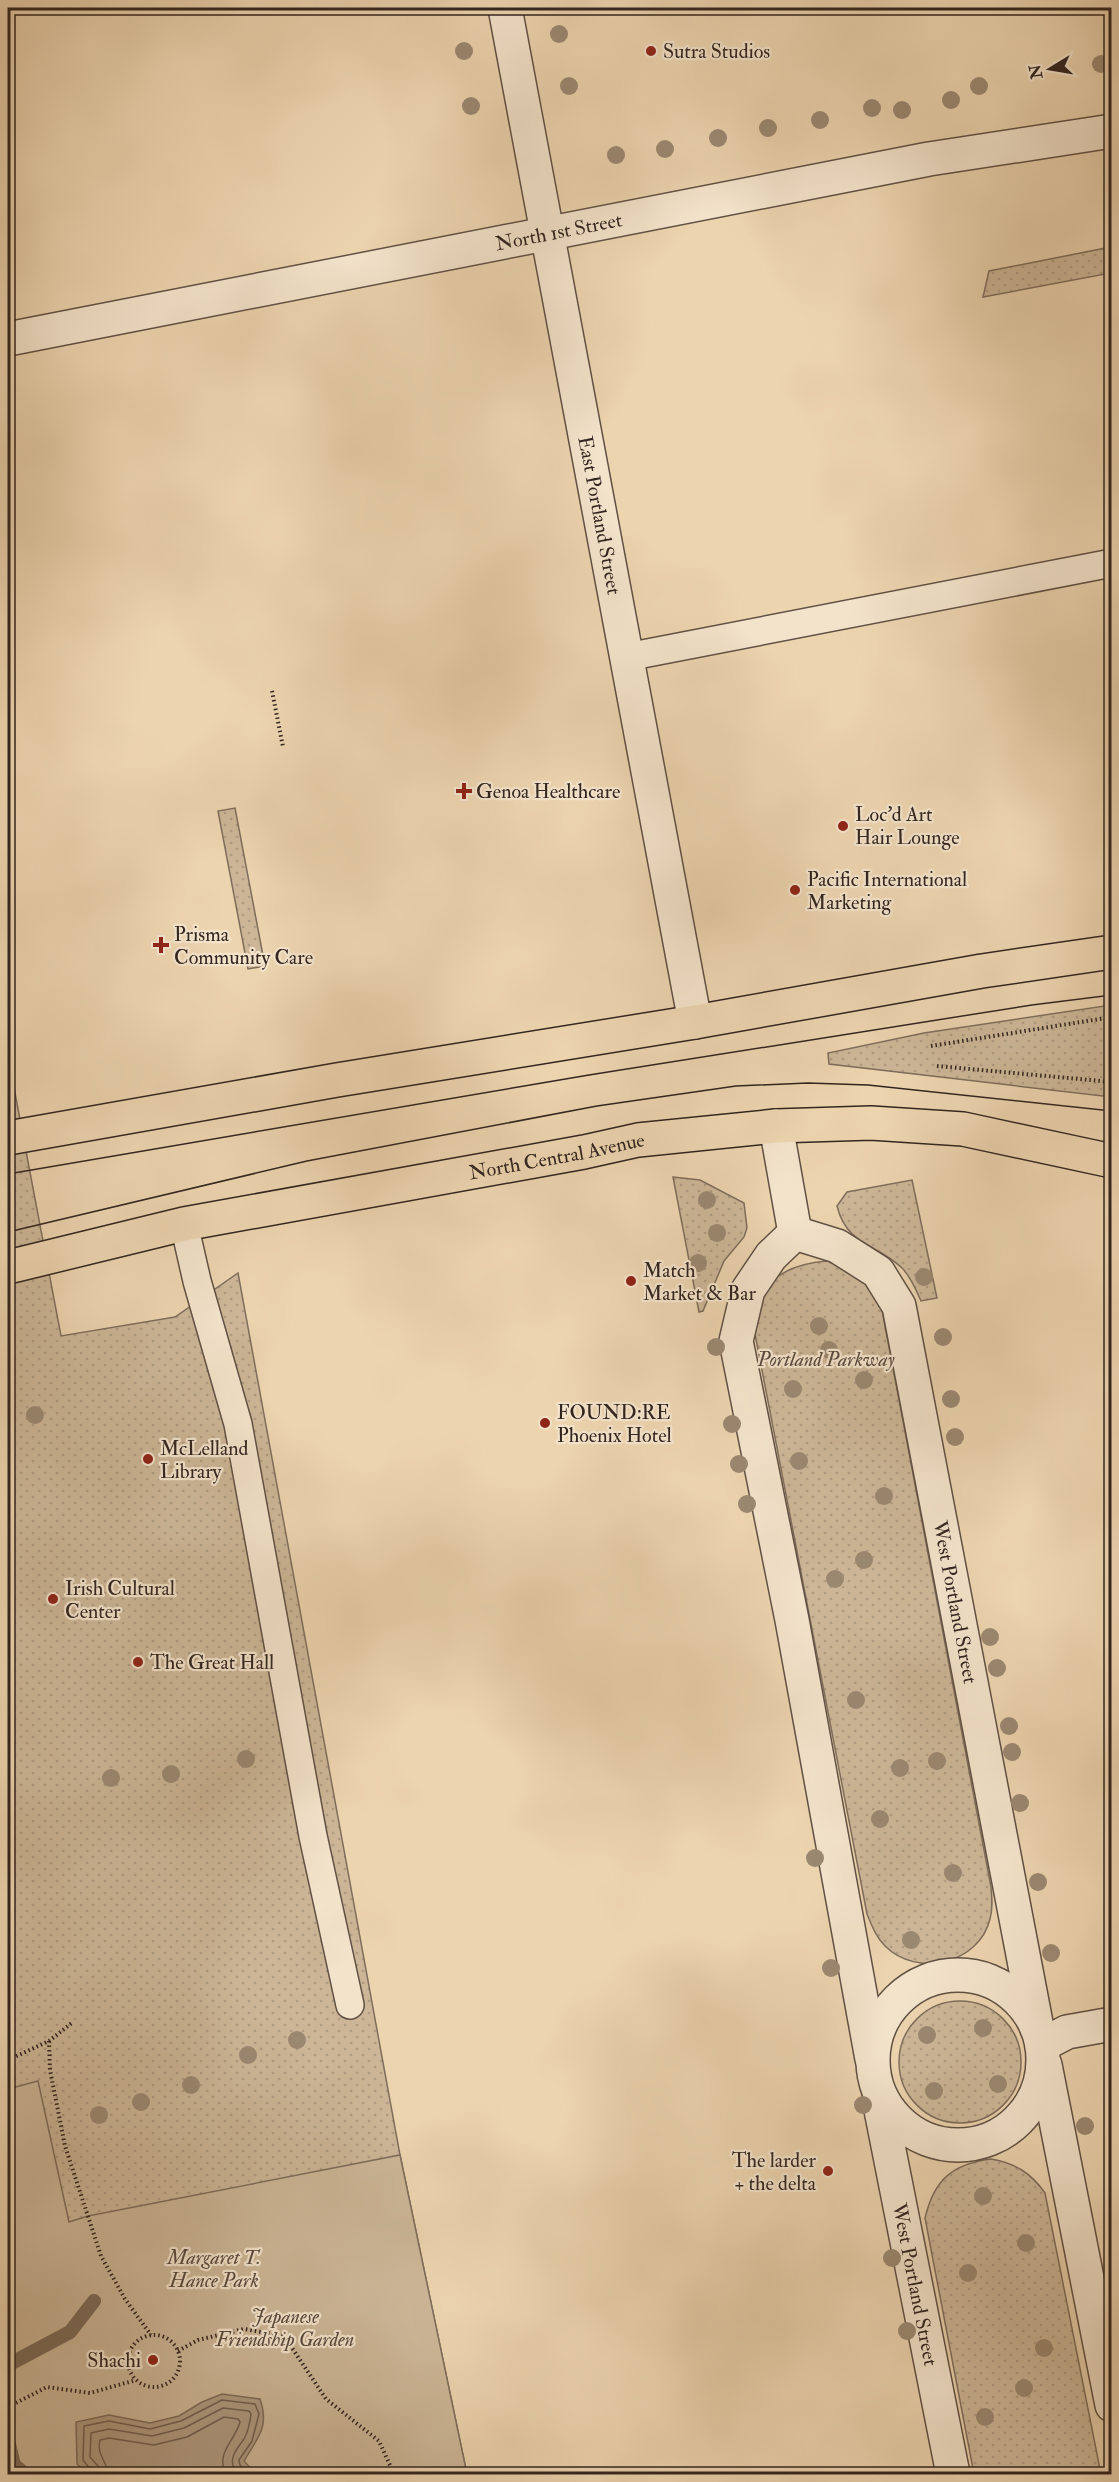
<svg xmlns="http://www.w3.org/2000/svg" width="1119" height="2482" font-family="'IM FELL Double Pica',serif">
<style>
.grass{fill:url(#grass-dots);stroke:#7f6e5c;stroke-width:1.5}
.garden{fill:#ccb697;stroke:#7f6e5c;stroke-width:1.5}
.water{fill:#ad987e;stroke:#7c6a58;stroke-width:1.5}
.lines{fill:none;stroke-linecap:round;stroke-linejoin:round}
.shore{stroke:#705e4f;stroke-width:1.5}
.stream{stroke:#7c6a58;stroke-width:14}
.lane-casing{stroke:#605144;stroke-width:30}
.street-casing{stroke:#605144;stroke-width:36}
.primary-casing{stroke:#322520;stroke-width:36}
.path{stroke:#322520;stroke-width:4;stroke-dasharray:1.5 3;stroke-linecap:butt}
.lane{stroke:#f3e3cb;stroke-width:27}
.street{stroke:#f3e3cb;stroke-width:33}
.primary{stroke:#ecd4af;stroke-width:33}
.tram{stroke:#322520;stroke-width:1.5}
.tree{fill:#9b8871}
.poi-dot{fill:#8f2418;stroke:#f3e3cb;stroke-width:2}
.labels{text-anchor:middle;stroke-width:4.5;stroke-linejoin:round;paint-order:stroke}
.poi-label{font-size:20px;fill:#322520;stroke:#f3e3cb;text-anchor:start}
.street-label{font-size:20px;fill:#322520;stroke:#f3e3cb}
.park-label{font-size:20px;font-style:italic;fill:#58493e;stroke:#f3e3cb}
</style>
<defs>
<pattern id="grass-dots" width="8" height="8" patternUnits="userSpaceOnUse" patternTransform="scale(1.5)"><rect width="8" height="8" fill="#ccb697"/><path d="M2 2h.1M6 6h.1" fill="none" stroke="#b09c82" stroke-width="1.8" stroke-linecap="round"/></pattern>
</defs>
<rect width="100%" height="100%" fill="#ecd4af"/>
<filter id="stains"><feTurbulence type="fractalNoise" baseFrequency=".00333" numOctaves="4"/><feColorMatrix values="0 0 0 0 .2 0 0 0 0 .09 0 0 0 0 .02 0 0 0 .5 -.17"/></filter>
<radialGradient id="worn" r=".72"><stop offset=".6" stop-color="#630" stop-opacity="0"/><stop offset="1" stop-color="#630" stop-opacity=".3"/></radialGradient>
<g class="grass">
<path d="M 1111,247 L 1111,273 L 983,297 L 989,271 Z"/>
<path d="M 235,808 L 265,966 L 248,969 L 218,811 Z"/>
<path d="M 1111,1005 L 1111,1097 L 829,1064 L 828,1053 L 924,1033 Z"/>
<path d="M 8,1056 L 61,1336 L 175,1317 L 238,1273 L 400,2155 L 467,2474 L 8,2474 Z"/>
<path d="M 673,1177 L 700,1180 L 744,1203 L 747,1228 L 744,1237 L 724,1261 L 703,1311 L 699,1312 Z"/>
<path d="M 912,1180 L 937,1298 L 921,1301 C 916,1290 911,1277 902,1268 C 876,1243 847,1246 837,1206 L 847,1192 Z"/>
<path d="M 827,1261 C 855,1268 863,1276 880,1299 L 991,1887 C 992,1898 993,1908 990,1919 C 979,1964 917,1978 885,1946 C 876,1937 872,1926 867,1914 L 755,1334 C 756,1324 755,1307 760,1297 C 773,1272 801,1263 827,1261 Z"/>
<circle cx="960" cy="2062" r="61"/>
<path d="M 991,2159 C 1015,2163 1031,2173 1045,2193 L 1101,2474 L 974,2474 L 925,2218 C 934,2180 952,2164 991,2159 Z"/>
</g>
<path class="garden" d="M 38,2081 L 69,2222 L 88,2216 L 400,2155 L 467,2474 L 8,2474 L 8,2089 Z"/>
<path class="water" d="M 222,2394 L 260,2399 C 270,2428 257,2438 244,2461 L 253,2471 L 261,2474 L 88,2474 L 77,2464 L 76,2422 L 109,2415 L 150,2423 L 179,2416 L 202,2402 Z"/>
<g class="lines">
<g class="shore">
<path d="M 91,2474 L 90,2469 L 83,2460 L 84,2426 L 109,2421 L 150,2429 L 181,2421 L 222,2400 L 255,2404 L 259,2414 L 252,2441 L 239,2460 L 240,2465 L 248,2474"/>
<path d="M 99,2474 L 98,2466 L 90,2457 L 91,2433 L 109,2429 L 152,2436 L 184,2428 L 223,2408 L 249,2411 L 251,2414 C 250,2422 248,2432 244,2439 C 235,2451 227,2460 237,2474"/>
<path d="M 108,2474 C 107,2461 96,2454 100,2440 L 109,2438 L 154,2445 L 187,2437 L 224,2417 L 238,2419 L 240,2422 C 235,2441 215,2453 226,2474"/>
</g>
<g class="stream">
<path d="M 8,2365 L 70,2332 L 94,2301"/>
<path d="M 8,2440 L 14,2465 L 25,2474"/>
</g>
<g class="lane-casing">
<g id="lane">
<path d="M 627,657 L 1112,563"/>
<path d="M 184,1224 L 197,1281 L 238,1424 L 313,1836 L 350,2005"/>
</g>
</g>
<g class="street-casing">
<g id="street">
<path id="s1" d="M 505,8 L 695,1022"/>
<path id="s2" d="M 8,339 L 929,159 L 1112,131"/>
<path d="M 776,1126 L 795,1233"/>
<path id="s3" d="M 795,1233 L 837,1246 L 878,1272 L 899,1306 L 1037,2028"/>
<path d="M 795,1233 L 771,1256 L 748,1290 L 736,1341 L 792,1620 L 872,2059"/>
<circle cx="958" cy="2060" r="85"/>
<path d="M 1042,2045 L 1067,2032 L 1112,2024"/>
<path d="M 1045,2065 L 1112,2405"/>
<path id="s4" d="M 879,2100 L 953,2474"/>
</g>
</g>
<g class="primary-casing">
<g id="primary">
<path d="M 8,1138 L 337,1080 L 695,1022 L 982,971 L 1112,952"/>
<path id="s5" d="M 8,1267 L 184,1224 L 584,1152 L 638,1140 L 776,1126 L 871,1123 L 963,1129 L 1112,1161"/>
</g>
</g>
<g class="path">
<path d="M 272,691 L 283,747"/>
<path d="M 931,1046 L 1112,1017"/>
<path d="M 937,1066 L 1112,1082"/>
<path d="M 49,2041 L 50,2070 L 65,2146 L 101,2256 L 125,2299 L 151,2335"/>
<path d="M 8,2060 L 49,2041 L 73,2022"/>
<circle cx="154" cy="2361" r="26"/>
<path d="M 178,2351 L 198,2340 L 244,2329 L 284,2336 L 326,2399 L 379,2441 L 394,2474"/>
<path d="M 8,2407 L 47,2387 L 90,2393 L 136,2380"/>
</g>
<use href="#lane" class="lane"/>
<use href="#street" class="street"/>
<use href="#primary" class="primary"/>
<g class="tram">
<path d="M 8,1174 L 589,1075 L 1032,1005 L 1112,995"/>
<path d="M 8,1232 L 307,1161 L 597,1106 L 736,1086 L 808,1083 L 868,1085 L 1112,1111"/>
</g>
</g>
<g class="tree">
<circle cx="559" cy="34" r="9"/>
<circle cx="464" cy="51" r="9"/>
<circle cx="1101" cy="64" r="9"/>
<circle cx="569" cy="86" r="9"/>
<circle cx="979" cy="86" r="9"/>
<circle cx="951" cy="100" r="9"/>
<circle cx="471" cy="106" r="9"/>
<circle cx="872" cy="108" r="9"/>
<circle cx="902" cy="110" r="9"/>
<circle cx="820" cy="120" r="9"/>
<circle cx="768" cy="128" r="9"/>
<circle cx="718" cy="138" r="9"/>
<circle cx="665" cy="149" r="9"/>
<circle cx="616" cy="155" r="9"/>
<circle cx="707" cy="1200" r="9"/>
<circle cx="717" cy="1233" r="9"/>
<circle cx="698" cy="1263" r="9"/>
<circle cx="924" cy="1277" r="9"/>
<circle cx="819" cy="1326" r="9"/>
<circle cx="943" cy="1337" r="9"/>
<circle cx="716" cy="1347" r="9"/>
<circle cx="829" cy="1350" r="9"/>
<circle cx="864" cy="1380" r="9"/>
<circle cx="793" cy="1389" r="9"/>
<circle cx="951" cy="1399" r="9"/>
<circle cx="35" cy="1415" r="9"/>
<circle cx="732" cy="1424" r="9"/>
<circle cx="955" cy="1437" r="9"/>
<circle cx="799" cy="1461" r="9"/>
<circle cx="739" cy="1464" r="9"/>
<circle cx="884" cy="1496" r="9"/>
<circle cx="747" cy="1504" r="9"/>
<circle cx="864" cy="1560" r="9"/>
<circle cx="835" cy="1579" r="9"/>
<circle cx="990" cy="1637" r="9"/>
<circle cx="997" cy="1668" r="9"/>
<circle cx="856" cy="1700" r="9"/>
<circle cx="1009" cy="1726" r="9"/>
<circle cx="1012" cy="1752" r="9"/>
<circle cx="246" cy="1759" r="9"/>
<circle cx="937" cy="1761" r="9"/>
<circle cx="900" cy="1768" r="9"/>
<circle cx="171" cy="1774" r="9"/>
<circle cx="111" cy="1778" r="9"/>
<circle cx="1020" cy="1803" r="9"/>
<circle cx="880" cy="1819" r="9"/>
<circle cx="815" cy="1858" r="9"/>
<circle cx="953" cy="1873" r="9"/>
<circle cx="1038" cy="1882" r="9"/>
<circle cx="911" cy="1940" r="9"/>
<circle cx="1051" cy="1953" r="9"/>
<circle cx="831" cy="1968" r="9"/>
<circle cx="983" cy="2028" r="9"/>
<circle cx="927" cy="2035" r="9"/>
<circle cx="297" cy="2040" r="9"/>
<circle cx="248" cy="2055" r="9"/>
<circle cx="998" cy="2084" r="9"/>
<circle cx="191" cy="2085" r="9"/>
<circle cx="934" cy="2091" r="9"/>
<circle cx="141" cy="2102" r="9"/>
<circle cx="863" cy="2105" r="9"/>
<circle cx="99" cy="2115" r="9"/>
<circle cx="1085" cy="2126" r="9"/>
<circle cx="983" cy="2196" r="9"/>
<circle cx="1026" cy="2243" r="9"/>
<circle cx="892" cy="2258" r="9"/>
<circle cx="968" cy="2273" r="9"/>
<circle cx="907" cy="2331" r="9"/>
<circle cx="1044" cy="2348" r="9"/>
<circle cx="1024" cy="2388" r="9"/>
<circle cx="985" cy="2417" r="9"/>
</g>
<g class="poi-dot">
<circle cx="651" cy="51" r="6"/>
<path d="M461 782h6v6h6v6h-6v6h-6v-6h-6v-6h6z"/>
<circle cx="843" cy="826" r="6"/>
<circle cx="795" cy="890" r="6"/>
<path d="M158 936h6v6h6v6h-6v6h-6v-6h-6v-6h6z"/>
<circle cx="631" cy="1281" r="6"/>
<circle cx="545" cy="1423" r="6"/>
<circle cx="148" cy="1459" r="6"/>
<circle cx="53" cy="1599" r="6"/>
<circle cx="138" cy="1662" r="6"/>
<circle cx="828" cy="2171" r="6"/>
<circle cx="153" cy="2360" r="6"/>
</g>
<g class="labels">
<g class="poi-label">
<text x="663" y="58">Sutra Studios</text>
<text x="476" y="798">Genoa Healthcare</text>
<text x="855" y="821">Loc’d Art<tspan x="855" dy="23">Hair Lounge</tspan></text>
<text x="807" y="886">Pacific International<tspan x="807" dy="23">Marketing</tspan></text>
<text x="174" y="941">Prisma<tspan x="174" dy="23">Community Care</tspan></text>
<text x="643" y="1277">Match<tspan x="643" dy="23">Market &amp; Bar</tspan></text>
<text x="557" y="1419">FOUND:RE<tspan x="557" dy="23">Phoenix Hotel</tspan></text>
<text x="160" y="1455">McLelland<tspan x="160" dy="23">Library</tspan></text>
<text x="65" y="1595">Irish Cultural<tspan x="65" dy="23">Center</tspan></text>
<text x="150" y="1669">The Great Hall</text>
<text x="816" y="2167" text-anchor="end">The larder<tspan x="816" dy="23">+ the delta</tspan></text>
<text x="141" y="2367" text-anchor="end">Shachi</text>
</g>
<g class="street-label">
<text dy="7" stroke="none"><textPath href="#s2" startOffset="561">North 1st Street</textPath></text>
<text dy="7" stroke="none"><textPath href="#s1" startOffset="516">East Portland Street</textPath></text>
<text dy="7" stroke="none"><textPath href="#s5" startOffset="560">North Central Avenue</textPath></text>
<text dy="7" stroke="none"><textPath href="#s3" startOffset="434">West Portland Street</textPath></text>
<text dy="7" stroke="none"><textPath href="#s4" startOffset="188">West Portland Street</textPath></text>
</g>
<g class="park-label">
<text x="826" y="1366">Portland Parkway</text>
<text x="214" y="2264">Margaret T.<tspan x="214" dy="23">Hance Park</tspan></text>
<text x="285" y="2323">Japanese<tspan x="285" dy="23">Friendship Garden</tspan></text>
</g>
</g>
<rect width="1119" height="2482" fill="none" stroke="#ecd4af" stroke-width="30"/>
<rect x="9" y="9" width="1101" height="2464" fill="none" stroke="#322520" stroke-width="3"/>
<rect x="15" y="15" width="1089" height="2452" fill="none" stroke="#322520" stroke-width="1.5"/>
<g transform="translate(1050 69) rotate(259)" stroke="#f3e3cb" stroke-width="4.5" paint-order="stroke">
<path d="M0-4.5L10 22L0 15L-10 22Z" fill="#322520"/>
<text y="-9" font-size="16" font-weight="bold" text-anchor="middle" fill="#322520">N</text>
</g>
<rect width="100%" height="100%" filter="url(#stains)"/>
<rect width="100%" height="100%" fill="url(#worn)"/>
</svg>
